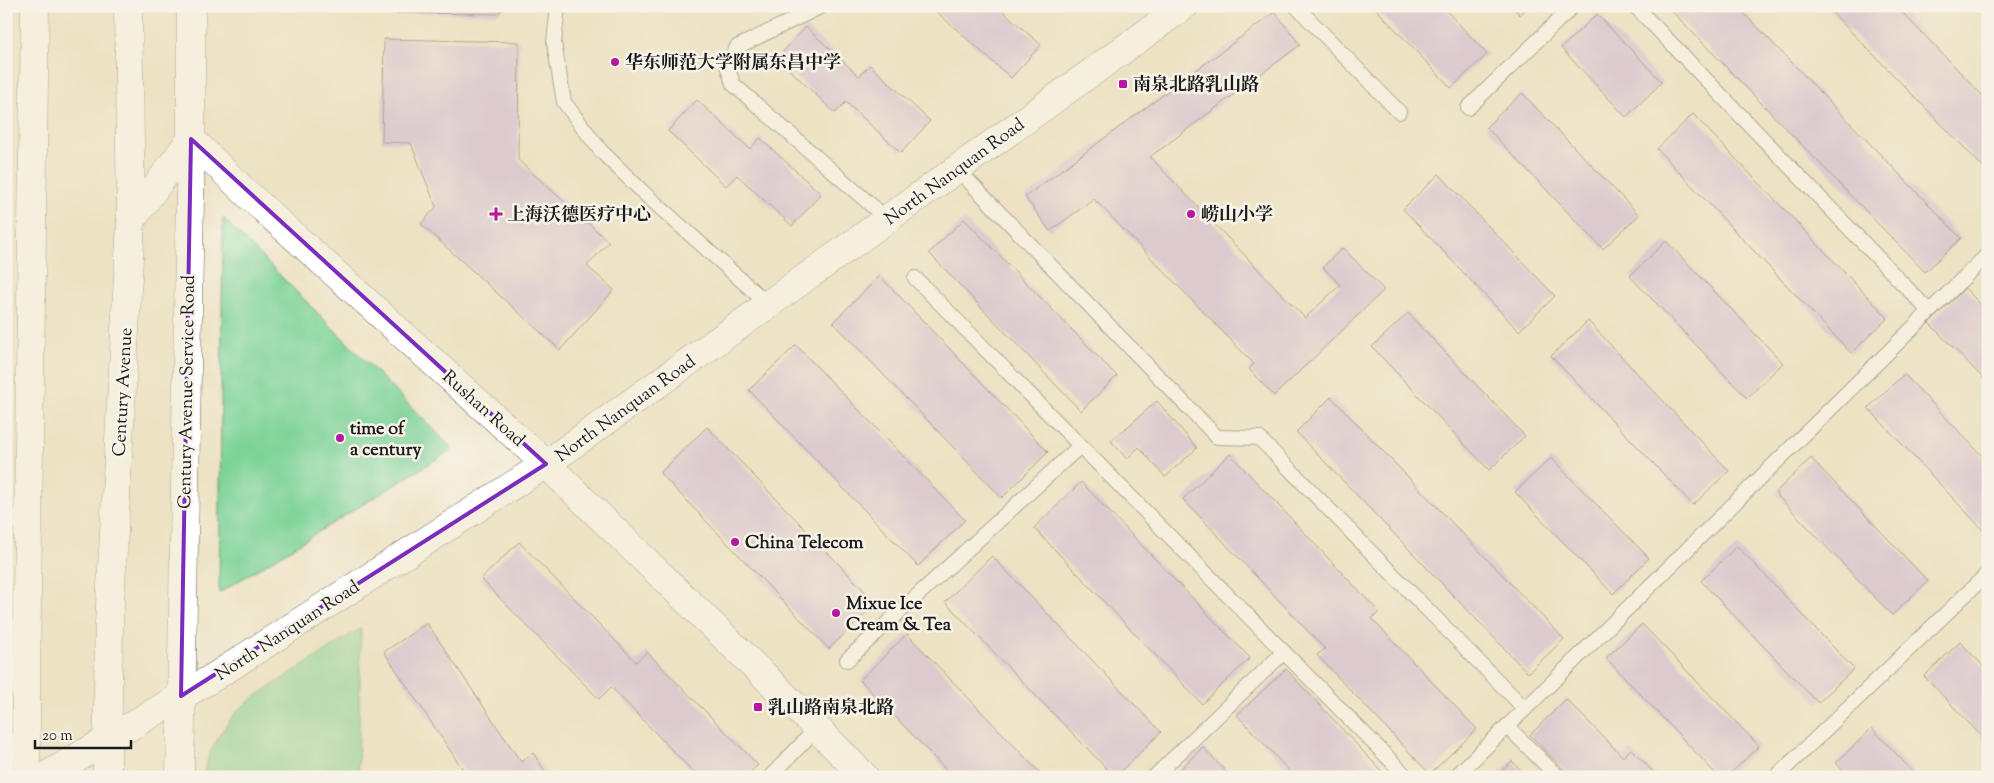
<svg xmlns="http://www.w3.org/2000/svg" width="1994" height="783" font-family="'Sorts Mill Goudy','Noto Serif SC',serif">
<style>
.green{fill:#7cd397;stroke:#4c785a}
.building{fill:#c9aede}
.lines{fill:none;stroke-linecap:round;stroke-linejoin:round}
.service-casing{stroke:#656156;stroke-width:16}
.minor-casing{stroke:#656156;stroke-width:29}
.tertiary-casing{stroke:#656156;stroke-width:29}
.primary-casing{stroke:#656156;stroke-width:29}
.service{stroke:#fff;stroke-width:14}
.minor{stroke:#fff;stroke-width:28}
.tertiary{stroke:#fff;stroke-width:28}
.primary{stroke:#fff;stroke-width:28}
.marked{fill:none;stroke:#7b2cbf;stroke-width:4;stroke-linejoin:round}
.poi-dot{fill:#b5179e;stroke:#f7f3e8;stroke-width:2}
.labels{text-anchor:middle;stroke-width:5;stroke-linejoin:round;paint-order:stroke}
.poi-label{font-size:18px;font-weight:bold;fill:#1c1c1c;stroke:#f7f3e8;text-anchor:start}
.street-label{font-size:18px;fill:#1c1c1c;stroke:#f7f3e8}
</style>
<rect width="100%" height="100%" fill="#f7f3e8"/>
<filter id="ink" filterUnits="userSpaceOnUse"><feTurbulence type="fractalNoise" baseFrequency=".02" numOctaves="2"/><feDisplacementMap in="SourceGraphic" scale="10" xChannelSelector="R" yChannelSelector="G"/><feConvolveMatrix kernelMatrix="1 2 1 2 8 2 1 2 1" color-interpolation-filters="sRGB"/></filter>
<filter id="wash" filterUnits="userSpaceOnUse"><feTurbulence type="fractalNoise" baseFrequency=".0096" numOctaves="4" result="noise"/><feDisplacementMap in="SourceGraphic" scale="20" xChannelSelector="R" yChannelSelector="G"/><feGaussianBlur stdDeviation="1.12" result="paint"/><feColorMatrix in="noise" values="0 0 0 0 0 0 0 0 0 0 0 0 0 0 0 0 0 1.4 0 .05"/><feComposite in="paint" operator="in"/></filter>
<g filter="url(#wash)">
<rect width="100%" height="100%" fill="#ede2c3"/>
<g class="green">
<path d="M 223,218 L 453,449 L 219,593 Z"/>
<path d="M 361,628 L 358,777 L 203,777 L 209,755 L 221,732 L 237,711 L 256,696 Z"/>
</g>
<g id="blocks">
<g class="building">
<path d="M 388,6 L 507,6 L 497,14 L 388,13 Z"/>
<path d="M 930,6 L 997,6 L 1041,45 L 1011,78 Z"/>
<path d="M 1373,6 L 1442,6 L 1487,54 L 1451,88 Z"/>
<path d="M 1511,6 L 1529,6 L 1520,15 Z"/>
<path d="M 1667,6 L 1737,6 L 1961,238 L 1925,272 Z"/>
<path d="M 1826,6 L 1896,6 L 1988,101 L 1988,172 Z"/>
<path d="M 1275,12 L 1300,45 L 1150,157 L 1305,318 L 1340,285 L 1323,267 L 1343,248 L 1384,290 L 1274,396 L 1249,369 L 1254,364 L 1094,199 L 1050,231 L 1025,197 Z"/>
<path d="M 1597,14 L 1662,82 L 1626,117 L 1561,48 Z"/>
<path d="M 806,27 L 859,76 L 870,65 L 930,121 L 901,153 L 846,102 L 835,113 L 777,58 Z"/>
<path d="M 384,39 L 519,42 L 518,160 L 609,242 L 587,266 L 614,290 L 560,350 L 421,224 L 436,207 L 411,143 L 382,142 Z"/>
<path d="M 1522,93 L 1639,215 L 1603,249 L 1486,127 Z"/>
<path d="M 697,100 L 750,149 L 760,138 L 821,194 L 792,226 L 737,175 L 726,186 L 668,131 Z"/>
<path d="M 1693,114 L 1888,318 L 1851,353 L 1657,149 Z"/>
<path d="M 1439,174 L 1555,296 L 1519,331 L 1403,209 Z"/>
<path d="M 964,219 L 1117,376 L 1081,411 L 929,253 Z"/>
<path d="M 1666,241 L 1783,363 L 1747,398 L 1630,276 Z"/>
<path d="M 880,276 L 1048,452 L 1002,498 L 833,322 Z"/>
<path d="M 1965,288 L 1988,312 L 1988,383 L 1929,323 Z"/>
<path d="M 1408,313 L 1525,436 L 1489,470 L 1372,347 Z"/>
<path d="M 1588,321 L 1729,471 L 1693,505 L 1551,356 Z"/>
<path d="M 796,345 L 965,520 L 918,566 L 749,390 Z"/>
<path d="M 1904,374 L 1988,462 L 1988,527 L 1984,531 L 1868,408 Z"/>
<path d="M 1331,397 L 1564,639 L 1528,673 L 1296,432 Z"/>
<path d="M 1157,401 L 1197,448 L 1165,477 L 1139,447 L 1127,459 L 1111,441 Z"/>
<path d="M 707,427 L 876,603 L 829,649 L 660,473 Z"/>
<path d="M 1230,454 L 1379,612 L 1372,619 L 1477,729 L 1430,774 L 1317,655 L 1325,649 L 1183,499 Z"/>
<path d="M 1551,458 L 1649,558 L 1613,594 L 1515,492 Z"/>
<path d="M 1811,458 L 1928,581 L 1892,615 L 1775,493 Z"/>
<path d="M 1081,482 L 1250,658 L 1202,704 L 1034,528 Z"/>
<path d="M 519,542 L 636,662 L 647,652 L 758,765 L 745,777 L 698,777 L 611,687 L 599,699 L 481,579 Z"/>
<path d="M 1737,546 L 1854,669 L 1818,703 L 1701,581 Z"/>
<path d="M 992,556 L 1161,732 L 1115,777 L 945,602 Z"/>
<path d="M 427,623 L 521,762 L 533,753 L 549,777 L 468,777 L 384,652 Z"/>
<path d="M 1642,624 L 1759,746 L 1727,777 L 1719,777 L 1606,658 Z"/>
<path d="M 907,634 L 1044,777 L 953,777 L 860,680 Z"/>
<path d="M 1960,642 L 1988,671 L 1988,743 L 1924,676 Z"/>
<path d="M 1286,669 L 1387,777 L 1295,777 L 1237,715 Z"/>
<path d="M 1566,699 L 1623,757 L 1631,749 L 1658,777 L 1571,777 L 1530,735 Z"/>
<path d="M 1872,728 L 1918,777 L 1849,777 L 1836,763 Z"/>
<path d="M 1203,747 L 1231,777 L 1172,777 Z"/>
<path d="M 1512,761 L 1527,777 L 1495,777 Z"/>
</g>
</g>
</g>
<g filter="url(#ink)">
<use href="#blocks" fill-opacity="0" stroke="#656156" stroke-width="1"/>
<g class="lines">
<g class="service-casing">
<g id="service">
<path d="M 558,6 L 554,43 L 564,102 L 601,151 L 646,195 L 768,304"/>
<path d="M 822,6 L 737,47 L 727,65 L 733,84 L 887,219"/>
<path d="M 1296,6 L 1399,112"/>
<path d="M 1635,6 L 1929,311"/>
<path d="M 1468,108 L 1573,6"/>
<path d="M 957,169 L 1217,437 L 1259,438 L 1525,709 L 1988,254"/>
<path d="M 915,278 L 1407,777"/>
<path d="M 847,660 L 1080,446"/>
<path d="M 1507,726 L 1558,777"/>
<path d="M 770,777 L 817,728"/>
<path d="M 1154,777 L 1284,652"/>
<path d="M 1455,777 L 1525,709"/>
<path d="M 1776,777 L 1988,573"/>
</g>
</g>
<g class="minor-casing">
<g id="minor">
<path d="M 191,139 L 244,191 L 546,464 L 777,688 L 865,777"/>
<path d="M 131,221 L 191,139"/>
<path d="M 180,777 L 191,139 L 191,6"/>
</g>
</g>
<g class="tertiary-casing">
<path id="tertiary" d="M 44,777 L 214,677 L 546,464 L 1184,6"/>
</g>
<g class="primary-casing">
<g id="primary">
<path d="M 26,777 L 26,674 L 35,6"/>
<path d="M 107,777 L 109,623 L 131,221 L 128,6"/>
</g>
</g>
<use href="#service" class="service"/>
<use href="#minor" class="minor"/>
<use href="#tertiary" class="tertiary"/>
<use href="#primary" class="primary"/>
</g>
</g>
<path d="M0 0H1994V783H0ZM 191,139 L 546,464 L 181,696 L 183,582 Z" fill="#ede2c3" fill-opacity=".55" fill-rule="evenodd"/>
<path class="marked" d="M 191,139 L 546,464 L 181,696 L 183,582 Z"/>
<g class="poi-dot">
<circle cx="615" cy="62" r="5"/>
<rect x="1118" y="79" width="10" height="10" rx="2.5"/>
<path d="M493.5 206.5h5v5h5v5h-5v5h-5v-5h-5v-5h5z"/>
<circle cx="1191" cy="214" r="5"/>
<circle cx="340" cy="438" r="5"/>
<circle cx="735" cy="542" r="5"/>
<circle cx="836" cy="613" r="5"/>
<rect x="753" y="702" width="10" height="10" rx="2.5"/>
</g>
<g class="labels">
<g class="poi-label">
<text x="625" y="68">华东师范大学附属东昌中学</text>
<text x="1133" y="90">南泉北路乳山路</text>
<text x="507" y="220">上海沃德医疗中心</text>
<text x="1201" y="220">崂山小学</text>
<text x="350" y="434">time of<tspan x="350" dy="21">a century</tspan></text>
<text x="745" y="548">China Telecom</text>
<text x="846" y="609">Mixue Ice<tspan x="846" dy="21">Cream &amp; Tea</tspan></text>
<text x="768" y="713">乳山路南泉北路</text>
</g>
<g class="street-label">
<text transform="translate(954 171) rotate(-36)" y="6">North Nanquan Road</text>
<text transform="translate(122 392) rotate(-87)" y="6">Century Avenue</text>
<text transform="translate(186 392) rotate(-89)" y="6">Century Avenue Service Road</text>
<text transform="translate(484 408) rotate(42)" y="6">Rushan Road</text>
<text transform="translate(625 408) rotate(-36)" y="6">North Nanquan Road</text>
<text transform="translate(287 630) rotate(-33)" y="6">North Nanquan Road</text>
</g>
</g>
<rect width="1994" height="783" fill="none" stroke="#f7f3e8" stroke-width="25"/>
<path d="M35 740v8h96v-8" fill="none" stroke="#1c1c1c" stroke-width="2.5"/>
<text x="42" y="740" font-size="15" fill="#1c1c1c" stroke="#f7f3e8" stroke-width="4" paint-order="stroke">20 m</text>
</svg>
